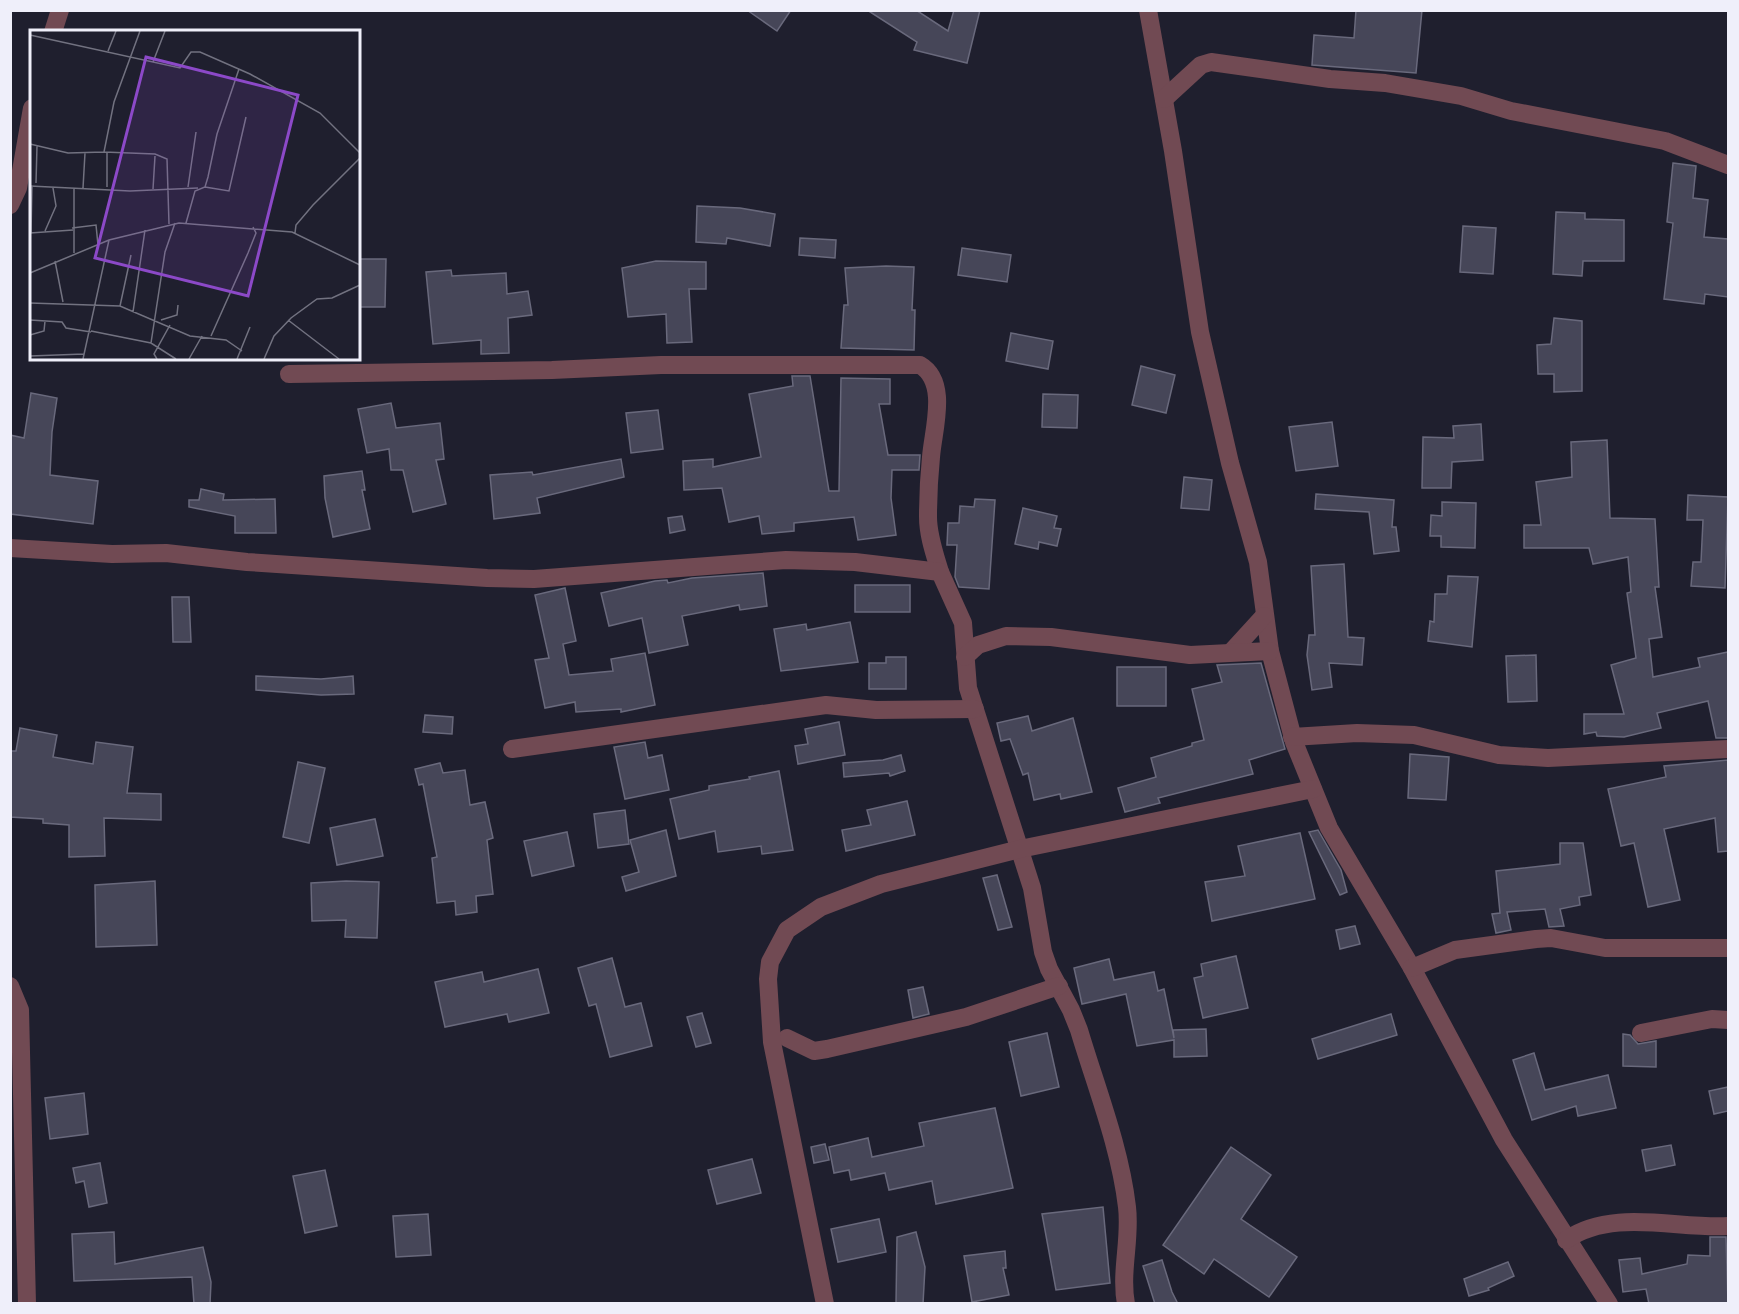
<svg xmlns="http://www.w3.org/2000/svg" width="1739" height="1314" font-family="Arial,sans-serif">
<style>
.building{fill:#464658;stroke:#69697c;stroke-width:1.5}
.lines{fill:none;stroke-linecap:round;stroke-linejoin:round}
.street{stroke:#714a53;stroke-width:18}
.inset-road{fill:none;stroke:#727280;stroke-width:1.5}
.view{fill:#8c49c8;fill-opacity:0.15;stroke:#8c49c8;stroke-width:3}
.inset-edge{fill:none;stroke:#efeffa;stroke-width:3}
</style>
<rect width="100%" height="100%" fill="#1f1f2e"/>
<g class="building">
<path d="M 747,10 L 791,10 L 777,31 Z"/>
<path d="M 867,10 L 916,10 L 948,31 L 954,10 L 980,10 L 967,63 L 914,50 L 917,42 Z"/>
<path d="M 1356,10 L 1422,10 L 1416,73 L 1312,65 L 1314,35 L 1354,38 Z"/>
<path d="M 1673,163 L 1696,166 L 1693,198 L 1708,200 L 1704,237 L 1728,239 L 1728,297 L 1705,294 L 1704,304 L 1664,299 L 1673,223 L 1667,222 Z"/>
<path d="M 697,206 L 740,208 L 775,214 L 770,246 L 727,238 L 726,244 L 696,242 Z"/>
<path d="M 1556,212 L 1585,213 L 1585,219 L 1624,220 L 1624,261 L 1583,261 L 1582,276 L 1553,274 Z"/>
<path d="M 1463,226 L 1496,228 L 1493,274 L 1460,272 Z"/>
<path d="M 800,238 L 836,240 L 835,258 L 799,255 Z"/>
<path d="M 962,248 L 1011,255 L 1007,282 L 958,275 Z"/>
<path d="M 358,259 L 386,259 L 385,307 L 358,307 Z"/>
<path d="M 656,261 L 706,262 L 706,289 L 689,289 L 692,342 L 667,343 L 666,314 L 628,317 L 622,268 Z"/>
<path d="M 886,266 L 914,267 L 912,310 L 915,310 L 914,350 L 841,348 L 844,305 L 848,305 L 845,268 Z"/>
<path d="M 451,270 L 452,276 L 506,273 L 507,294 L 528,291 L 532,315 L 508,318 L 509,353 L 481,354 L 481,340 L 433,344 L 426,272 Z"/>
<path d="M 1554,318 L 1582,321 L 1582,391 L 1554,392 L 1554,374 L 1538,374 L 1537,345 L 1551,344 Z"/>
<path d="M 1011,333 L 1053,341 L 1048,369 L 1006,361 Z"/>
<path d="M 1141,366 L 1175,375 L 1166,413 L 1132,405 Z"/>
<path d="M 792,376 L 810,376 L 829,491 L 839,491 L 841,378 L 890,379 L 890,404 L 879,404 L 888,455 L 920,455 L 919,470 L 892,470 L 891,498 L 896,535 L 858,540 L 854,517 L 794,523 L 794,531 L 762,534 L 759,516 L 729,522 L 722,488 L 684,490 L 683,461 L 713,459 L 713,467 L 761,457 L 749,394 L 793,386 Z"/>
<path d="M 31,393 L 57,398 L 52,432 L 50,475 L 98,481 L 93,524 L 10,514 L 10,435 L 24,438 Z"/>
<path d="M 1043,394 L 1078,395 L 1077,428 L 1042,427 Z"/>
<path d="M 391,403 L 396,428 L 440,423 L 444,459 L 436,460 L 446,504 L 413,512 L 403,470 L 391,470 L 389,449 L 367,453 L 358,409 Z"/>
<path d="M 658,410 L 663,449 L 631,453 L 626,413 Z"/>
<path d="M 1332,422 L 1338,466 L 1296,471 L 1289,427 Z"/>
<path d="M 1481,424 L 1483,460 L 1452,462 L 1451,488 L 1422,488 L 1423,437 L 1454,438 L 1453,426 Z"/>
<path d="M 1607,440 L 1610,518 L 1655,519 L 1659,587 L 1655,587 L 1662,637 L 1649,639 L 1653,677 L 1700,667 L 1698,658 L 1728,652 L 1728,738 L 1716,738 L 1708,701 L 1657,713 L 1661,728 L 1624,737 L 1597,736 L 1596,732 L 1584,734 L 1584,714 L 1624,714 L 1611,665 L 1636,658 L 1627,593 L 1631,592 L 1628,557 L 1593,564 L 1589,548 L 1524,548 L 1524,525 L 1541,525 L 1536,482 L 1572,477 L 1571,442 Z"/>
<path d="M 621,459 L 624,477 L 537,498 L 540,513 L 494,519 L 490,475 L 532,472 L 533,475 Z"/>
<path d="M 362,471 L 365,490 L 362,490 L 370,529 L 333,537 L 325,498 L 324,476 Z"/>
<path d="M 1184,477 L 1212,480 L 1209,510 L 1181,508 Z"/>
<path d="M 201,489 L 224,494 L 223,500 L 275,499 L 276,533 L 235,533 L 235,516 L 189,507 L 189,500 L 199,500 Z"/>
<path d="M 1316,494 L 1394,500 L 1392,527 L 1396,527 L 1399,551 L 1374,554 L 1369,512 L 1315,509 Z"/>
<path d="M 1688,495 L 1728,497 L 1725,588 L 1691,586 L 1693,562 L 1701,562 L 1703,520 L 1687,520 Z"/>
<path d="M 975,499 L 995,500 L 989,589 L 959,587 L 955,577 L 957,545 L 947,545 L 948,523 L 959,523 L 960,506 L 974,507 Z"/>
<path d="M 1442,502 L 1476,503 L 1475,548 L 1441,547 L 1441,536 L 1430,536 L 1431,515 L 1442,516 Z"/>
<path d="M 1023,508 L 1057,516 L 1054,528 L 1061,529 L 1057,546 L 1039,542 L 1038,549 L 1015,544 Z"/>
<path d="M 682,516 L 685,530 L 670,533 L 668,518 Z"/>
<path d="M 1344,564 L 1348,637 L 1364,638 L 1362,665 L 1329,663 L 1332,687 L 1312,690 L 1307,655 L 1309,635 L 1315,635 L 1311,566 Z"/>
<path d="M 763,573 L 767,606 L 740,610 L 739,605 L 682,616 L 688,645 L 649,653 L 642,618 L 609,626 L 601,593 L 655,581 L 667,580 L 668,583 L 692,578 Z"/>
<path d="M 1448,576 L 1478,577 L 1472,647 L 1428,641 L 1430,621 L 1434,622 L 1435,594 L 1447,594 Z"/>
<rect x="855" y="585" width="55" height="27"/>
<path d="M 565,588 L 576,641 L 563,644 L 569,675 L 613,671 L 611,659 L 645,653 L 655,705 L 621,712 L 621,709 L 576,712 L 575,702 L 545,708 L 535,660 L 549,658 L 535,595 Z"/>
<path d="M 172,597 L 189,597 L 191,642 L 173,642 Z"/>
<path d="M 850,622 L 858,662 L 781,671 L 774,629 L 806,624 L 807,630 Z"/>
<path d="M 1536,655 L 1537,701 L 1508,702 L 1506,656 Z"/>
<path d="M 886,657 L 906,657 L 906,689 L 869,689 L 869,663 L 886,663 Z"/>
<path d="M 1261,663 L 1285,749 L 1249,760 L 1253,774 L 1158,798 L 1160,803 L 1125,812 L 1118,788 L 1156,777 L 1151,758 L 1192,746 L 1192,743 L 1204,740 L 1192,689 L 1222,682 L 1217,665 Z"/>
<rect x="1117" y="667" width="49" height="39"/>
<path d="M 256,676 L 321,679 L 353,676 L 354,694 L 321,695 L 256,690 Z"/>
<path d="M 425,715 L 453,717 L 452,734 L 423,732 Z"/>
<path d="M 1028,716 L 1032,731 L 1073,718 L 1092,792 L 1061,799 L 1060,794 L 1034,800 L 1028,773 L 1023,775 L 1010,739 L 1001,741 L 997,723 Z"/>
<path d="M 839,722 L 845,755 L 798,764 L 795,746 L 808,744 L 805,729 Z"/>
<path d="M 20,728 L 57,735 L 53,757 L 93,764 L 96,742 L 133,747 L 127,793 L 161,794 L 161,820 L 104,818 L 105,856 L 69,857 L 69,825 L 43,823 L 43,819 L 10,817 L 10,751 L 16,751 Z"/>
<path d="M 645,742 L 648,758 L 662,755 L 669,790 L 625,799 L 614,747 Z"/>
<path d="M 1410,754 L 1449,757 L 1446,800 L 1408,798 Z"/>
<path d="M 901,755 L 905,771 L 890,776 L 889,773 L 844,777 L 843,763 L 883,760 Z"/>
<path d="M 1728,760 L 1728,851 L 1718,852 L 1715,818 L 1664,829 L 1680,900 L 1648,907 L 1634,843 L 1621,846 L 1608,789 L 1666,777 L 1664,766 Z"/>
<path d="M 298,762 L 325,768 L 309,843 L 283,837 Z"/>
<path d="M 440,763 L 443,773 L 465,770 L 470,805 L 485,802 L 493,838 L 487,840 L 493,894 L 476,896 L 477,912 L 456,915 L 455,901 L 437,903 L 432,858 L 437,857 L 423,784 L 419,785 L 415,769 Z"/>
<path d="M 779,771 L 793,850 L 762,854 L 761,846 L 718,852 L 715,831 L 679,839 L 670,799 L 709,790 L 709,786 L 750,779 L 749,777 Z"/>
<path d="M 907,801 L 915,835 L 846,851 L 842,830 L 871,825 L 867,810 Z"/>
<path d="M 625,810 L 629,844 L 598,848 L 594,814 Z"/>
<path d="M 375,819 L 383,856 L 337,865 L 330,828 Z"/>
<path d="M 666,830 L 676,876 L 626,891 L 622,877 L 639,872 L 630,840 Z"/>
<path d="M 1318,830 L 1341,870 L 1347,892 L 1340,895 L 1309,832 Z"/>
<path d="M 567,832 L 574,866 L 532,876 L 524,841 Z"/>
<path d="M 1300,833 L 1315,899 L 1212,921 L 1205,882 L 1245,876 L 1238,846 Z"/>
<path d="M 1560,843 L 1583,843 L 1591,895 L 1579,897 L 1580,905 L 1560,909 L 1564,926 L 1549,927 L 1545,909 L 1507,912 L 1511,930 L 1496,933 L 1492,914 L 1500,913 L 1496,871 L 1560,864 Z"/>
<path d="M 997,875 L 1012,927 L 998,930 L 983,878 Z"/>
<path d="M 155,881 L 157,945 L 96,947 L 95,885 Z"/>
<path d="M 346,881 L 379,882 L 377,938 L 345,937 L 346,920 L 312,921 L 311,883 Z"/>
<path d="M 1355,926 L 1360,944 L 1340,949 L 1336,930 Z"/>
<path d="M 1236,956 L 1248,1008 L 1203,1018 L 1194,978 L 1203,976 L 1201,964 Z"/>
<path d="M 612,958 L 625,1007 L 641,1003 L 652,1046 L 610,1057 L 596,1004 L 589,1006 L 578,968 Z"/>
<path d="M 1109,959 L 1114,980 L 1154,972 L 1158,991 L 1164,989 L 1174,1038 L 1173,1030 L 1206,1029 L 1207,1056 L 1174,1057 L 1174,1040 L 1137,1046 L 1126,994 L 1082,1004 L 1074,968 Z"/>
<path d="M 538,969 L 549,1013 L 509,1022 L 507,1014 L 445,1027 L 435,982 L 482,972 L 484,982 Z"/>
<path d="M 923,987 L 929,1014 L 913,1018 L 908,990 Z"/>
<path d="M 702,1013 L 711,1043 L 696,1047 L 687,1017 Z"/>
<path d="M 1391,1014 L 1397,1035 L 1318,1059 L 1312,1039 Z"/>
<path d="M 1047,1033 L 1059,1087 L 1021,1096 L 1009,1042 Z"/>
<path d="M 1623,1034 L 1630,1035 L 1638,1044 L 1656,1041 L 1656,1067 L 1623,1066 Z"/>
<path d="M 1534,1053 L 1545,1090 L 1608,1075 L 1616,1108 L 1578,1116 L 1576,1106 L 1532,1120 L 1513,1060 Z"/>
<path d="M 1728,1087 L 1728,1111 L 1714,1114 L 1709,1091 Z"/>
<path d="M 84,1093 L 88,1134 L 50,1139 L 45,1098 Z"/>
<path d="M 995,1108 L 1013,1188 L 936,1204 L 932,1181 L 889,1190 L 885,1173 L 851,1180 L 849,1170 L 834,1173 L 829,1147 L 868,1138 L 872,1157 L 924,1146 L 919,1123 Z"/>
<path d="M 825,1144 L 829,1160 L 814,1163 L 811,1147 Z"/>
<path d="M 1671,1145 L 1675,1165 L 1646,1171 L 1642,1150 Z"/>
<path d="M 1231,1147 L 1271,1175 L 1241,1219 L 1297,1257 L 1269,1297 L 1214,1259 L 1204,1274 L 1163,1245 Z"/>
<path d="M 752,1159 L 761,1193 L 717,1204 L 708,1170 Z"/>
<path d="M 100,1163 L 107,1203 L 89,1207 L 84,1181 L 76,1183 L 73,1168 Z"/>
<path d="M 325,1170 L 337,1226 L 305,1233 L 293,1176 Z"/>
<path d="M 1103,1207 L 1110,1283 L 1056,1290 L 1042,1214 Z"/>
<path d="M 428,1214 L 431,1255 L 396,1257 L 393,1216 Z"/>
<path d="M 879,1219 L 886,1252 L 838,1262 L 831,1229 Z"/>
<path d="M 114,1232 L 115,1264 L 203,1247 L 211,1282 L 210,1304 L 194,1304 L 192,1277 L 74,1281 L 72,1234 Z"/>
<path d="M 916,1232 L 925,1267 L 923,1304 L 896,1304 L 897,1237 Z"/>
<path d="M 1710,1237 L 1726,1237 L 1728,1304 L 1649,1304 L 1646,1289 L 1623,1292 L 1619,1260 L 1640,1258 L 1642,1274 L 1687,1264 L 1688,1255 L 1710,1256 Z"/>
<path d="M 1005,1251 L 1006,1268 L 1003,1268 L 1009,1295 L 972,1302 L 964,1256 Z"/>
<path d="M 1162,1260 L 1172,1292 L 1178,1304 L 1155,1304 L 1143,1266 Z"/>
<path d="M 1508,1262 L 1514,1276 L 1488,1288 L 1489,1290 L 1469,1296 L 1464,1279 Z"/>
</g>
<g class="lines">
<g class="street">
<path d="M 1148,10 L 1173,151 L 1200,332 L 1230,463 L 1258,562 L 1270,651 L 1294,742 L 1329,828 L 1412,968 L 1504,1140 L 1609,1304"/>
<path d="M 53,32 L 60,10"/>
<path d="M 1164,99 L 1201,65 L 1211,62 L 1330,79 L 1385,83 L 1461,96 L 1511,111 L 1665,141 L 1728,165"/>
<path d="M 10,205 L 18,188 L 32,108"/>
<path d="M 289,374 L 552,370 L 661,365 L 920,365 C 949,382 933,430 931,457 C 929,477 928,497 928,517 C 928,536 935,555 940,572"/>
<path d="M 10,548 L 112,554 L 166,553 L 247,562 L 487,578 L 534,579 L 786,560 L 855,562 L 940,572 L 963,623 L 968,688 L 1032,888 L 1043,952 L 1049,969 L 1071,1010 L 1079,1030 C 1096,1087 1120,1147 1127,1207 C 1131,1239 1120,1272 1126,1304"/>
<path d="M 1232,651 L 1264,616"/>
<path d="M 965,657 L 978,645 L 1006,636 L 1051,637 L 1190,655 L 1270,651"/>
<path d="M 1292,737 L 1357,733 L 1414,735 L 1499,755 L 1548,758 L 1728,749"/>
<path d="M 512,749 L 826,705 L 876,710 L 975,709"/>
<path d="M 1412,968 L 1455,950 L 1536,939 L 1551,938 L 1605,948 L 1728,948"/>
<path d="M 10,986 L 20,1010 L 27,1304"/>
<path d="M 1641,1033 L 1712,1019 L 1728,1020"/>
<path d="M 787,1038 L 814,1051 L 827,1049 L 966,1017 L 1059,986"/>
<path d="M 1566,1240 C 1612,1208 1676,1229 1728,1226"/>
<path d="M 825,1304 L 772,1042 L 768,979 L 770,962 L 787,930 L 821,907 L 881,884 L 1020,849 L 1313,789"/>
</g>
</g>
<g transform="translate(30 30)">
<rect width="330" height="330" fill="#1f1f2e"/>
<path class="inset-road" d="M 0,5 L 150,38 L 161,22 L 170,22 L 220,44 L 290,83 L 330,123M 78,21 L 86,1M 123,32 L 135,1M 0,114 L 38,123 L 74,122 L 84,72 L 110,1M 74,122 L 125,124 L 137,129 L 139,194M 77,122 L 77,157M 6,153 L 7,116M 0,156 L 100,161 L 168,158M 158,157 L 166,102M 175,157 L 199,161 L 216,87M 44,158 L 44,223M 53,158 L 55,123M 123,159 L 125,126M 156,193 L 165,161 L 175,157 L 178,147 L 187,104 L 209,39M 42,198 L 66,195 L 68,215M 15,201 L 26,176 L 23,158M 0,203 L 43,200M 1,203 L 2,156M 265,203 L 266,195 L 283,175 L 330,128M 25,231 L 33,272M 0,243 L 79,210 L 149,193 L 262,202 L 330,235M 0,273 L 90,276 L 160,306 L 196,310 L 212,321M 90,276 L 101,225M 103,282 L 115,200M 0,290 L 32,292 L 36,298 L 61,302M 131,290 L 147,285 L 148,275M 258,290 L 309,329M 61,301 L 121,313 L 146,329M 0,305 L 14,301 L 15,291M 181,306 L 218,223 L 226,203 L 223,197M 121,313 L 135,222 L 145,193M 0,326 L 54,324M 53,329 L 79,210M 127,329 L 124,324 L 140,295M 159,329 L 172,306M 207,329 L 220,297M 234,329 L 244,306 L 261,288 L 287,269 L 302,268 L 330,255"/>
<path class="view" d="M 116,27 L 268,65 L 218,266 L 65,228 Z"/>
<rect width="330" height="330" class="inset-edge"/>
</g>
<rect width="1739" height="1314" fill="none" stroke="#efeffa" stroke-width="24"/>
</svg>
